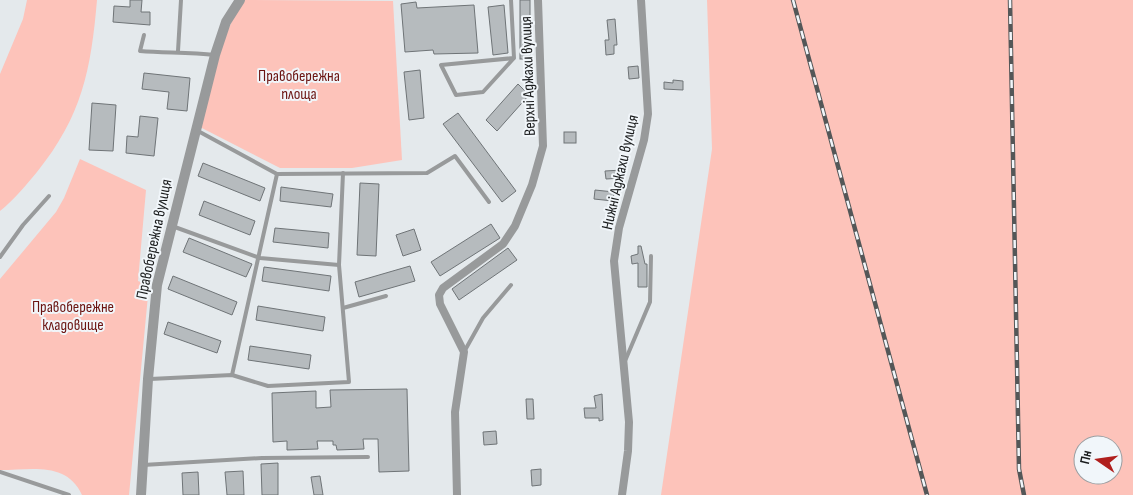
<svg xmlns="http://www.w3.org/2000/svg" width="1133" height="495" font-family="'Sofia Sans Condensed',sans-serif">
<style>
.green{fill:#fdc3ba;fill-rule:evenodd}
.building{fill:#b6bbbe;stroke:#6f7477}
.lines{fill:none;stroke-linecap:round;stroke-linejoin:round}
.service{stroke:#989a9b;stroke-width:4}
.minor{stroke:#989a9b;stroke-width:8}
.tertiary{stroke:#989a9b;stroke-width:10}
.rail-casing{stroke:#545758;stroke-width:4.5}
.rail{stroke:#f1f6fa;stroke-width:2.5;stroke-dasharray:8;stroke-linecap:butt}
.labels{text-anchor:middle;stroke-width:4;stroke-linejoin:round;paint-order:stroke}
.park-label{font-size:16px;fill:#6c1512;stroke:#f1f6fa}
.street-label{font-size:16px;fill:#1a1c1d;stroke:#f1f6fa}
</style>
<rect width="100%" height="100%" fill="#e4e9ec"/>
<g class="green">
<path d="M 27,0 L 97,0 C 91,70 82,116 37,172 C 26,185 14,200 0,211 L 0,74 L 23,19 Z"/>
<path d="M 241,0 L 393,1 L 402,160 L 352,168 L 280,168 L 196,125 L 209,74 Z"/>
<path d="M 707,0 L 1133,0 L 1133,495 L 661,495 L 712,149 ZM 1083,445 L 1113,445 L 1113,475 L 1083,475 Z"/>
<path d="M 80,159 L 146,190 L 138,281 L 149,285 L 129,495 L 82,495 C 67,461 31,470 0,470 L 0,279 L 56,212 L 64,198 Z"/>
</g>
<g class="building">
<path d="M 130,0 L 142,0 L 141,12 L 150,12 L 150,25 L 113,22 L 114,6 L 130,7 Z"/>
<rect x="520" y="0" width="10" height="59"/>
<path d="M 416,2 L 417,8 L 474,5 L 478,53 L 434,54 L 433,50 L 405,52 L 401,4 Z"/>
<path d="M 504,5 L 508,53 L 493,55 L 488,7 Z"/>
<path d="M 615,19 L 617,45 L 614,45 L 614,54 L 606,55 L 605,40 L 609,40 L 607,20 Z"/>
<path d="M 638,66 L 639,78 L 629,79 L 628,67 Z"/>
<path d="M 420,70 L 424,118 L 409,120 L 404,72 Z"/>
<path d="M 144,73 L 190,78 L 187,111 L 167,109 L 169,92 L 142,89 Z"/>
<path d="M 673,80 L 683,81 L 683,90 L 664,89 L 664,82 L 673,83 Z"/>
<path d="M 518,84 L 529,95 L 497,131 L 486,120 Z"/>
<path d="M 92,103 L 116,105 L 113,151 L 89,150 Z"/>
<path d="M 458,113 L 516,191 L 502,202 L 443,124 Z"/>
<path d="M 140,116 L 158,118 L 154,156 L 126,153 L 127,136 L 138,137 Z"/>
<rect x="564" y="132" width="12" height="11"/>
<path d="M 203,163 L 265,188 L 260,201 L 198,176 Z"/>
<path d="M 622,170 L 622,178 L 606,179 L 605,171 Z"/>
<path d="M 360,183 L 379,184 L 376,256 L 357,255 Z"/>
<path d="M 281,187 L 333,194 L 331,207 L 280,201 Z"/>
<path d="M 595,190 L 614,192 L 613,201 L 594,199 Z"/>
<path d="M 204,201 L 255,221 L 250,235 L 199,215 Z"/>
<path d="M 491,224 L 500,238 L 440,276 L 431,262 Z"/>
<path d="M 275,228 L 329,233 L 328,248 L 273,242 Z"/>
<path d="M 414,229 L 421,250 L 403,256 L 396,235 Z"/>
<path d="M 189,238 L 252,264 L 246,277 L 183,252 Z"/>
<path d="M 638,246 L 641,246 L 645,264 L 647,264 L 647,287 L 638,287 L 638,263 L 632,264 L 631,256 L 638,254 Z"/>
<path d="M 508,248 L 517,260 L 459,300 L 452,289 Z"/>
<path d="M 410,266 L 415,281 L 359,297 L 355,282 Z"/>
<path d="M 264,267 L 331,276 L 329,291 L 262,281 Z"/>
<path d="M 173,276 L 237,302 L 232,315 L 168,289 Z"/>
<path d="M 258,306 L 325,317 L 323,331 L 256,320 Z"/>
<path d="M 168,322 L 221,341 L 217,353 L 164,334 Z"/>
<path d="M 250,346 L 311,355 L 309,369 L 248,360 Z"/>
<path d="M 407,389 L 409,471 L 379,472 L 378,439 L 363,439 L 364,449 L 337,450 L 336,445 L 333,445 L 333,441 L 317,441 L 318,449 L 287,450 L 287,441 L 273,442 L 272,393 L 316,391 L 316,408 L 331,407 L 330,390 Z"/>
<path d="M 602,394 L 603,420 L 599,421 L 599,418 L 585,418 L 584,408 L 596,408 L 594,396 Z"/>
<path d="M 526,399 L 533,399 L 534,419 L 527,419 Z"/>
<path d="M 496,431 L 497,444 L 484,445 L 483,432 Z"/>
<path d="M 278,463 L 278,495 L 262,495 L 261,464 Z"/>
<path d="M 541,469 L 541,485 L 532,486 L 531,470 Z"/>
<path d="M 243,471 L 244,495 L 227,495 L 225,472 Z"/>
<path d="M 198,472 L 199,495 L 183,495 L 182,473 Z"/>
<path d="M 320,476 L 323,495 L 314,495 L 311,477 Z"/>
</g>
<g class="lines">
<g class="service">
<path d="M 511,0 L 514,58 L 483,92 L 456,95 L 441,65 L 514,58"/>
<path d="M 144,35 L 140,51 C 165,53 189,52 215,55"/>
<path d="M 178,51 L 181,0"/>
<path d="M 198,131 L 277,174 L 427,173 L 455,156 L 489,202"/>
<path d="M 172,226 L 260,258 L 339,265"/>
<path d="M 0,257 L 23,225 L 49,196"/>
<path d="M 343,308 L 386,296"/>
<path d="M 464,352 L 483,318 L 511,285"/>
<path d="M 625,361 L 650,302 L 651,256"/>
<path d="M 232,375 L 277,174"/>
<path d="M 150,379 L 232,375 L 268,386 L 349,382 L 339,265 L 343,173"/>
<path d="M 143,465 L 262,458 L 368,457"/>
<path d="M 0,472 L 69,495"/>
</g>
<g class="minor">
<path d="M 457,495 L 455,412 L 464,352 L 440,304 L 439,295 L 443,288 L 503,244 L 515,226 L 532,185 L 543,146 L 538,0"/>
<path d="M 622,495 L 628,451 L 629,422 L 614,261 L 619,228 L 644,140 L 648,114 L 641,0"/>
</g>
<path class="tertiary" d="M 141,495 L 148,379 L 157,285 L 215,55 L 226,22 L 240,0"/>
<g class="rail-casing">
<g id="rail">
<path d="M 793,0 L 927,495"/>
<path d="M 1010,0 L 1019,469 L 1024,495"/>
</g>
</g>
<use href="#rail" class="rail"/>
</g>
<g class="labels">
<g class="park-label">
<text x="299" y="81">Правобережна<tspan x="299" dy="18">площа</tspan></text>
<text x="73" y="312">Правобережне<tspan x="73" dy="18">кладовище</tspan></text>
</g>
<g class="street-label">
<text transform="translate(527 76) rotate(-92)" y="6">Верхні Аджахи вулиця</text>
<text transform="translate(619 172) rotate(-77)" y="6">Нижні Аджахи вулиця</text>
<text transform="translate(153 239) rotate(-78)" y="6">Правобережна вулиця</text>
</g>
</g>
<g transform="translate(1098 460) rotate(283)"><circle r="24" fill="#f1f6fa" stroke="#9b9fa2"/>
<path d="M0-4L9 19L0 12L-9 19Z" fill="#b01f1d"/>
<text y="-8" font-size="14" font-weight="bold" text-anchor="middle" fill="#1a1c1d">Пн</text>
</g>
</svg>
